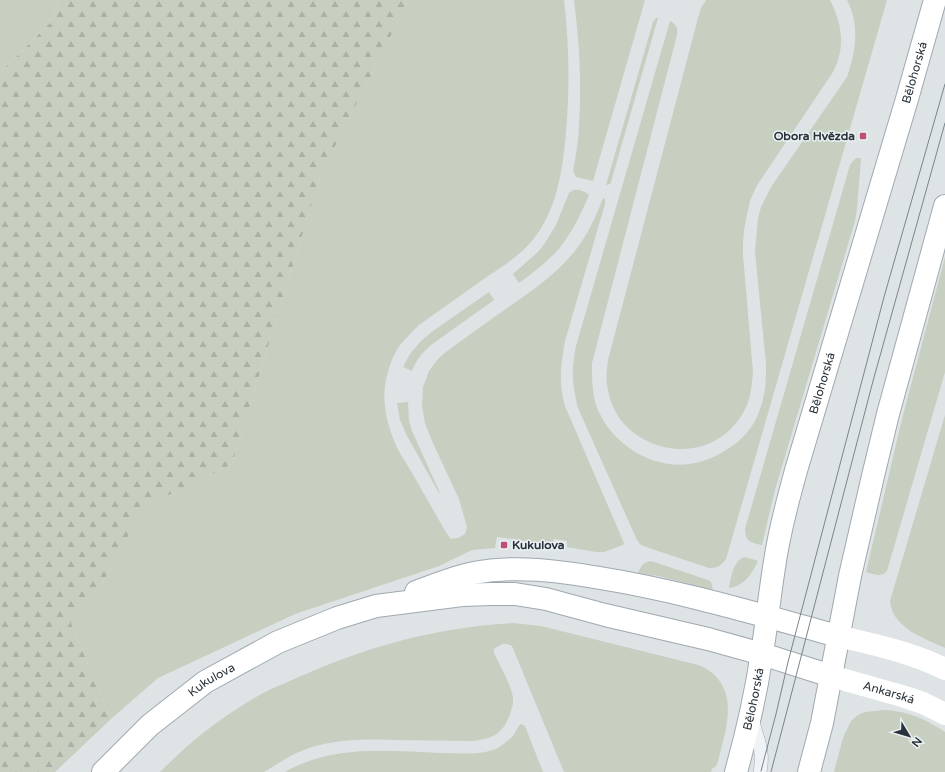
<svg xmlns="http://www.w3.org/2000/svg" width="945" height="772" font-family="'Varela Round',sans-serif">
<style>
.green{fill:#c6cfc0}
.forest{fill:url(#forest-firs)}
.lines{fill:none;stroke-linecap:round;stroke-linejoin:round}
.lane-casing{stroke:#a4abaf;stroke-width:14}
.primary-casing{stroke:#9fa9b0;stroke-width:24}
.lane{stroke:#f0f3f5;stroke-width:13}
.secondary{stroke:#fff;stroke-width:22}
.primary{stroke:#fff;stroke-width:22}
.tram{stroke:#79858e;stroke-width:1}
.poi-dot{fill:#be5073;stroke:#edf1f4;stroke-width:1.5}
.labels{text-anchor:middle;stroke-width:3;stroke-linejoin:round;paint-order:stroke}
.street-label{font-size:12px;fill:#29333b;stroke:#edf1f4}
.poi-label{font-size:12px;font-weight:bold;fill:#29333b;stroke:#edf1f4;text-anchor:end}
</style>
<defs>
<pattern id="forest-firs" width="22" height="20" patternUnits="userSpaceOnUse"><rect width="22" height="20" fill="#c6cfc0"/><path d="M5 1l3.5 6h-7zM16 11l3.5 6h-7z" fill="#aab2a6"/></pattern>
</defs>
<rect width="100%" height="100%" fill="#dee3e6"/>
<g class="green">
<path d="M 0,0 L 59,0 L 50,23 L 0,73 Z"/>
<path d="M 409,0 L 564,0 C 569,43 570,87 566,131 C 563,169 557,212 531,242 C 519,256 503,266 488,276 C 465,292 442,309 419,325 C 412,332 406,338 400,345 C 389,360 382,388 385,406 C 386,418 390,430 394,441 C 399,453 406,462 412,473 C 424,493 435,514 447,534 L 451,539 L 458,538 L 465,534 L 467,527 L 459,499 L 432,441 L 425,423 L 422,406 L 423,387 L 429,371 L 438,359 L 446,352 C 467,336 489,321 510,306 C 536,288 562,270 580,244 C 590,230 597,214 603,198 L 605,199 L 605,204 L 565,341 C 561,365 558,382 565,406 L 624,543 L 623,545 L 604,552 L 596,552 L 567,547 L 567,541 L 554,539 L 553,545 L 497,537 L 495,548 L 472,550 L 439,566 L 295,614 L 158,678 L 111,719 L 71,623 L 103,582 L 144,506 L 232,464 L 321,174 Z"/>
<path d="M 574,0 L 645,0 L 593,181 L 576,177 L 573,171 C 576,155 579,139 579,123 C 582,82 579,40 574,0 Z"/>
<path d="M 706,0 L 830,0 C 842,24 846,47 833,72 L 756,187 L 750,201 L 747,215 L 744,230 L 743,242 L 743,255 L 753,372 C 752,383 751,395 747,405 C 727,451 673,462 634,433 C 619,422 609,404 607,384 C 606,376 607,368 608,360 L 698,18 L 701,8 Z"/>
<path d="M 847,0 L 887,0 L 726,559 C 721,566 717,568 709,568 L 646,547 L 641,545 L 637,540 L 578,408 C 572,383 571,371 576,346 L 670,21 C 676,24 678,28 677,35 L 592,363 C 592,377 592,391 596,405 C 610,444 654,472 695,463 C 706,461 717,456 726,450 C 742,441 755,426 760,409 C 766,393 766,380 766,364 L 755,252 L 758,218 L 761,207 L 771,187 L 847,77 C 856,51 860,25 847,0 Z"/>
<path d="M 656,18 L 658,18 L 611,182 L 610,184 L 606,185 L 653,22 Z"/>
<path d="M 856,158 L 861,158 L 857,209 L 855,221 L 775,490 L 762,545 C 752,543 745,542 745,529 L 850,165 L 853,161 Z"/>
<path d="M 573,190 C 578,189 585,191 589,195 C 582,211 575,227 564,242 C 553,258 535,271 519,283 L 513,274 L 538,252 L 545,243 L 556,225 L 569,193 Z"/>
<path d="M 945,257 L 945,372 L 887,571 C 881,578 874,574 866,572 L 902,419 Z"/>
<path d="M 489,292 L 494,300 L 431,345 C 422,353 416,360 412,371 L 403,367 L 410,354 L 421,341 L 433,331 Z"/>
<path d="M 408,402 L 409,421 L 412,431 L 440,493 L 439,493 L 406,434 L 400,420 L 397,403 Z"/>
<path d="M 945,415 L 945,648 C 924,638 892,628 890,601 Z"/>
<path d="M 745,557 L 758,561 C 752,574 744,586 729,588 C 731,578 733,560 745,557 Z"/>
<path d="M 650,561 L 654,562 L 708,580 L 711,582 L 713,589 L 708,589 L 658,576 L 638,573 C 641,566 643,563 650,561 Z"/>
<path d="M 513,623 L 541,626 L 694,664 C 698,665 702,666 705,668 C 742,690 725,732 717,765 L 712,769 L 711,772 L 564,772 L 512,646 C 505,642 501,644 494,649 L 494,653 C 500,666 508,679 512,693 C 514,699 513,705 511,711 C 504,733 495,738 473,741 C 446,741 420,740 393,740 C 362,739 329,739 299,752 C 287,757 276,765 264,772 L 160,772 C 179,753 200,734 222,719 C 237,709 253,698 269,690 C 279,686 289,681 299,677 C 367,646 439,627 513,623 Z"/>
<path d="M 884,710 C 908,711 925,719 945,732 L 945,772 L 834,772 L 843,738 L 851,721 L 858,715 L 865,712 Z"/>
<path d="M 521,724 L 525,726 L 543,772 L 285,772 C 333,744 388,751 441,753 C 459,753 481,756 498,748 C 503,745 509,740 513,736 C 516,732 517,727 521,724 Z"/>
</g>
<path class="forest" d="M 59,0 L 409,0 L 321,174 L 232,464 L 144,507 L 103,582 L 71,623 L 111,719 L 55,772 L 0,772 L 0,73 L 50,23 Z"/>
<g class="lines">
<g class="lane-casing">
<path id="lane" d="M 753,719 C 754,731 760,741 761,753 C 762,759 761,766 760,772"/>
</g>
<g class="primary-casing">
<g id="primary">
<path d="M 416,592 C 435,585 454,577 474,573 C 515,565 559,571 600,578 C 681,591 760,615 838,636"/>
<path id="s2" d="M 103,772 L 150,725 L 205,682 L 278,642 L 337,618 L 376,606 L 462,595 L 491,594 L 515,594 L 546,599 L 605,615 L 708,639 L 762,654 L 831,676"/>
<path id="s3" d="M 736,772 C 747,733 756,693 762,653 C 768,616 771,580 778,544 C 783,518 790,492 797,467 L 907,99 L 935,0"/>
<path d="M 809,772 L 822,723 L 850,576 L 873,476 L 888,414 L 945,206"/>
</g>
</g>
<use href="#lane" class="lane"/>
<g class="secondary">
<path d="M 838,636 C 876,645 910,652 945,669"/>
<path id="s1" d="M 831,676 L 902,696 L 923,703 L 945,714"/>
</g>
<use href="#primary" class="primary"/>
<g class="tram">
<path d="M 761,771 L 776,714 L 788,662 L 884,297 L 945,84"/>
<path d="M 771,772 L 873,381 L 945,123"/>
</g>
</g>
<g class="poi-dot">
<rect x="859" y="132" width="8" height="8" rx="2"/>
<rect x="500" y="541" width="8" height="8" rx="2"/>
</g>
<g class="labels">
<g class="street-label">
<text dy="4" stroke="none"><textPath href="#s3" startOffset="723">Bělohorská</textPath></text>
<text dy="4" stroke="none"><textPath href="#s3" startOffset="399">Bělohorská</textPath></text>
<text dy="4" stroke="none"><textPath href="#s2" startOffset="143">Kukulova</textPath></text>
<text dy="4" stroke="none"><textPath href="#s1" startOffset="60">Ankarská</textPath></text>
<text dy="4" stroke="none"><textPath href="#s3" startOffset="75">Bělohorská</textPath></text>
</g>
<g class="poi-label">
<text x="855" y="140">Obora Hvězda</text>
<text x="512" y="549" text-anchor="start">Kukulova</text>
</g>
</g>
<g transform="translate(909 736) rotate(128)" stroke="#edf1f4" stroke-width="3" paint-order="stroke">
<path d="M0-3L7 15L0 10L-7 15Z" fill="#29333b"/>
<text y="-6" font-size="11" font-weight="bold" text-anchor="middle" fill="#29333b">N</text>
</g>
</svg>
